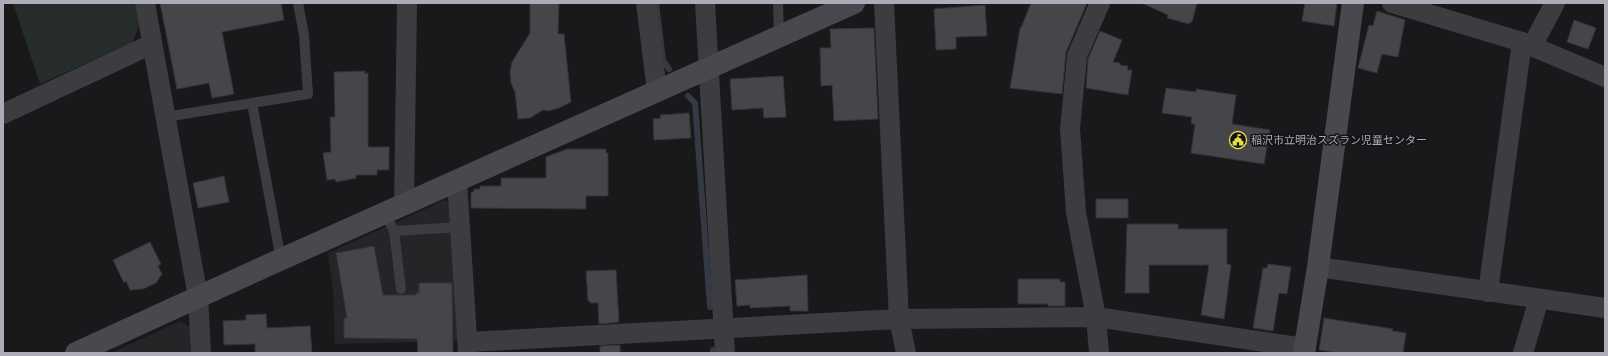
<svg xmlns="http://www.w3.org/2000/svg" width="1608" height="356" font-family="Signika,'Noto Sans JP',sans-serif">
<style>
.built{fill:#252427}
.green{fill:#252c29}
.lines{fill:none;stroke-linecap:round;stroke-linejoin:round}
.stream{stroke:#343944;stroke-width:6}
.building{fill:#46464a;stroke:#343336}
.lane{stroke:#3c3c41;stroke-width:10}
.street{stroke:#3c3c41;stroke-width:20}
.secondary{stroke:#48484f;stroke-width:22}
.labels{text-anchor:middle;stroke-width:3;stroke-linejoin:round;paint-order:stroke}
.poi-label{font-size:11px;fill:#acacb9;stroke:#141315;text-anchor:start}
</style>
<rect width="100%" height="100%" fill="#19181a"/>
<g class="built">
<path d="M 445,200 L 452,204 L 463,341 L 335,344 L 333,291 L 328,253 Z"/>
<path d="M 180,321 L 190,327 L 191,353 L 111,353 Z"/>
</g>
<path class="green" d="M 13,3 L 135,3 L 139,26 L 132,43 L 40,84 Z"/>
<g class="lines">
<g class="stream">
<path d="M 656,3 L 663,60 L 669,69"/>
<path d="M 688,96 L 695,103 L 710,307"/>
<path d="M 713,350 L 713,353"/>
</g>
</g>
<g class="building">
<path d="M 160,3 L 281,3 L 284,20 L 222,32 L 234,94 L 212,98 L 209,83 L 177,89 Z"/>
<path d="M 530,3 L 559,3 L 558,34 L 564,34 L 571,102 L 559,108 L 549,111 L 543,110 L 530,118 L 518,119 L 515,92 L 511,83 L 510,72 L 512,62 L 530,33 Z"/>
<path d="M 1031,3 L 1087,3 L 1066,52 L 1062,94 L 1010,88 L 1020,28 L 1021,28 Z"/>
<path d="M 1142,3 L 1197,3 L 1192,22 L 1190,22 L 1189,24 L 1167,18 L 1168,15 Z"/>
<path d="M 1305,3 L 1337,3 L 1334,26 L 1302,21 Z"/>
<path d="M 985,5 L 987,36 L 956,37 L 956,49 L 936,50 L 934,9 Z"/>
<path d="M 1377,11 L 1405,20 L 1398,57 L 1382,54 L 1377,73 L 1358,68 L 1369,25 L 1373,26 Z"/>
<path d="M 1574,20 L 1596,28 L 1588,49 L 1567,42 Z"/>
<path d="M 874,28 L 878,119 L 834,121 L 832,85 L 821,86 L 820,48 L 831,48 L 830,29 Z"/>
<path d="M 1100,31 L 1122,40 L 1113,62 L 1120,63 L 1120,65 L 1128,66 L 1127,70 L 1132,70 L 1128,95 L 1086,88 L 1088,59 Z"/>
<path d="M 365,71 L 365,74 L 368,73 L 368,147 L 389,147 L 389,170 L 377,170 L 377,175 L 356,175 L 356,178 L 336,182 L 335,179 L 327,180 L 323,153 L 331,152 L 330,117 L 335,117 L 334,72 Z"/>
<path d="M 783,76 L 786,117 L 764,118 L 763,108 L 732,110 L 730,79 Z"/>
<path d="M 1166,88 L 1196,92 L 1196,89 L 1236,95 L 1232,124 L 1270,130 L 1264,164 L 1191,153 L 1195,124 L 1191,124 L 1192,117 L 1162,113 Z"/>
<path d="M 689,113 L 691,138 L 654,140 L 653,119 L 661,118 L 660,115 Z"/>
<path d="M 567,149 L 606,149 L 606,153 L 608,153 L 608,196 L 586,196 L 586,209 L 471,208 L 471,192 L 474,192 L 474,189 L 480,189 L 480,186 L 501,186 L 501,178 L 546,178 L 546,157 Z"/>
<path d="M 224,176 L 229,202 L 198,208 L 193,183 Z"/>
<rect x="1096" y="199" width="32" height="19"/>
<path d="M 1127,224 L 1178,224 L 1178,229 L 1227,229 L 1227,264 L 1231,265 L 1224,319 L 1201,315 L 1209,265 L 1149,265 L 1149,293 L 1125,293 Z"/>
<path d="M 150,242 L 161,264 L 158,266 L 162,274 L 156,283 L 143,289 L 130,290 L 126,281 L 124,283 L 113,260 Z"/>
<path d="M 374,246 L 383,295 L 416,295 L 416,293 L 419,293 L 419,283 L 452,283 L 453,353 L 418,353 L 417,339 L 344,338 L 344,318 L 347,318 L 336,253 Z"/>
<path d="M 1268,264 L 1291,267 L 1287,294 L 1279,293 L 1273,331 L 1253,328 L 1263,268 L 1267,268 Z"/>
<path d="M 616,270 L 619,322 L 599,324 L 598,303 L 590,303 L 590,301 L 588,301 L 586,271 Z"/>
<path d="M 807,275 L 808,311 L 790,311 L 790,306 L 750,308 L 750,305 L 737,306 L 735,280 Z"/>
<path d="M 1018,279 L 1060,279 L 1060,282 L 1065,282 L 1065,306 L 1048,306 L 1048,304 L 1018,304 Z"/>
<path d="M 266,314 L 267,328 L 310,326 L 312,353 L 255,353 L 255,344 L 224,345 L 223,321 L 246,320 L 246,315 Z"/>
<path d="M 1324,318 L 1393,329 L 1392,331 L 1406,333 L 1403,353 L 1339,353 L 1319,350 Z"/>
<path d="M 620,345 L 620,353 L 600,353 L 600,346 Z"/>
</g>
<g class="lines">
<g class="lane">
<path d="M 778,3 L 779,36"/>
<path d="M 252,103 L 281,260"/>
<path d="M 165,117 L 308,94 L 304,35 L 298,3"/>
<path d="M 385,213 L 394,231 L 401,289"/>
<path d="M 394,231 L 460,227"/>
</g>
<g class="street">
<path d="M 145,3 L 198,297 L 201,353"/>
<path d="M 646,3 L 657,91"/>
<path d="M 705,3 L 725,353"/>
<path d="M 884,3 L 899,319 L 906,353"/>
<path d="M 1392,3 L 1522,42 L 1605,77"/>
<path d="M 1532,46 L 1555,3"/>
<path d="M 3,114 L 152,44"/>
<path d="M 457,181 L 468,353"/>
<path d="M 404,204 L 407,3"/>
<path d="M 1318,267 L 1605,308"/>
<path d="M 1488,292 L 1522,42"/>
<path d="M 468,342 L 899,319 L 1096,317 L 1305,348"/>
<path d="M 1099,353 L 1096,317 L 1076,212 L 1070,129 L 1077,56 L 1100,3"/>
<path d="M 1523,353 L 1539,299"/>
</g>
<g class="secondary">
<path d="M 76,353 L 264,267 L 854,3"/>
<path d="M 1304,353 L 1318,267 L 1353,3"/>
</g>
</g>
<defs>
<g id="civic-ring" transform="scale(0.9)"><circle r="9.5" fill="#141315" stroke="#e4de47" stroke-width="1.5"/><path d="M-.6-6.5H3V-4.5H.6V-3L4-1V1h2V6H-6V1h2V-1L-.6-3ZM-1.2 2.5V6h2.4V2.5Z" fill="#e4de47"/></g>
</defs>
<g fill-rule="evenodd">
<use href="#civic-ring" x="1238" y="140"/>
</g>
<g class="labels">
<g class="poi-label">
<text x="1251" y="144">稲沢市立明治スズラン児童センター</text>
</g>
</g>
<rect width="1608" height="356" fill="none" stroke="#acacb9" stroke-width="8"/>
</svg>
